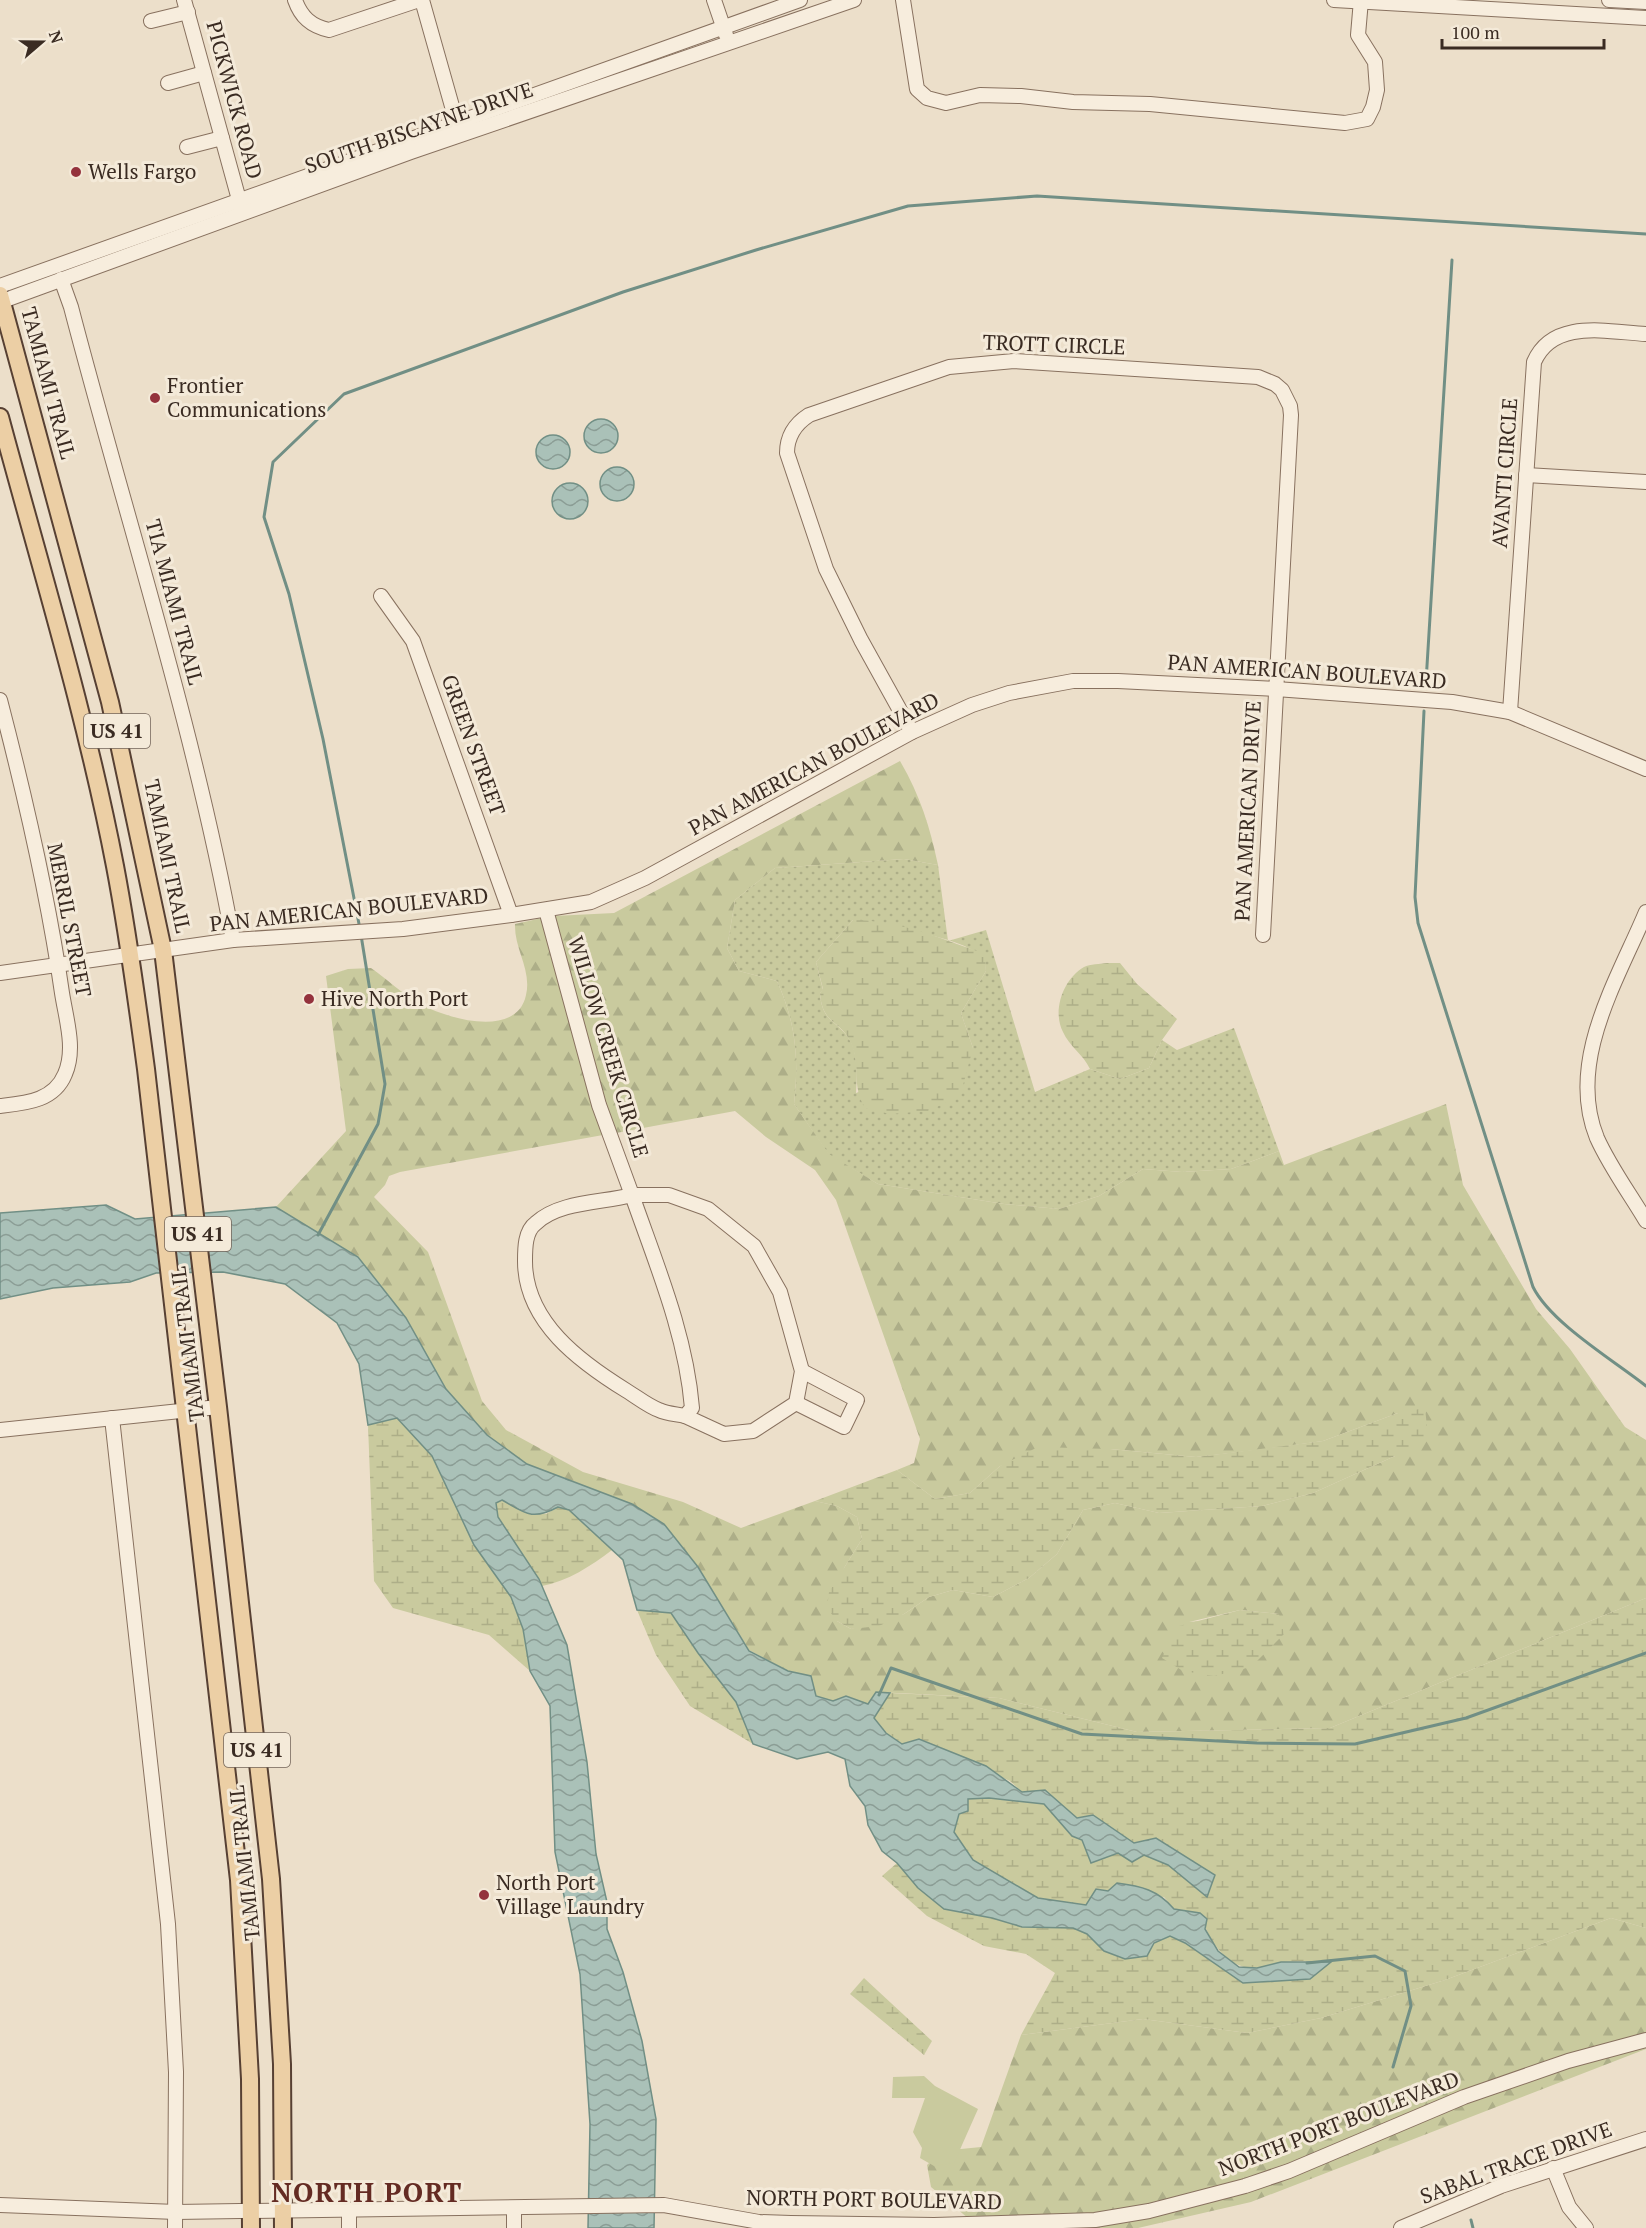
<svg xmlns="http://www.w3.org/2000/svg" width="1646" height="2228" font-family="'PT Serif',serif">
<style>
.grass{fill:url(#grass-dots);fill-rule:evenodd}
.forest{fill:url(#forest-firs);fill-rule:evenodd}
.wetland{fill:url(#wetland-marsh)}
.pitch{fill:#c9ca9e}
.water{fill:url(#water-waves);stroke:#718f85;stroke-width:1.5}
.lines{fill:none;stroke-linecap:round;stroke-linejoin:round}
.stream{stroke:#718f85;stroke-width:3}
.minor-casing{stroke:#88715f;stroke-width:16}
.major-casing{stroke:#574033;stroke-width:20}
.minor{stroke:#f7eddd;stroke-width:14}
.major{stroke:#eccfa5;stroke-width:16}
.poi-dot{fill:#94323c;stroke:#f4ead9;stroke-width:2}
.labels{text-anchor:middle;stroke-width:6;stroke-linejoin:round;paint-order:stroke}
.shield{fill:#f4ead9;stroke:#726459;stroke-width:1.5}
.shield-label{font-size:20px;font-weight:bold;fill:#3a2b22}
.street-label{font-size:21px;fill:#3a2b22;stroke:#f4ead9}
.poi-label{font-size:21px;fill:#3a2b22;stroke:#f4ead9;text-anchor:start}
.district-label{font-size:27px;font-weight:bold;letter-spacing:1.5px;fill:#642b23;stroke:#f4ead9}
</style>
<defs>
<pattern id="grass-dots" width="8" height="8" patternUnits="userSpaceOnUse" patternTransform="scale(1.5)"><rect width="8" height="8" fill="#c9ca9e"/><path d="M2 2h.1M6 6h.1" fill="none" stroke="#adae88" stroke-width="1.8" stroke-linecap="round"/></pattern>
<pattern id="forest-firs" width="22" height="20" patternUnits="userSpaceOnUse" patternTransform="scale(1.5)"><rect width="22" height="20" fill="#c9ca9e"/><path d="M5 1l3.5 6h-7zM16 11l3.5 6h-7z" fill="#adae88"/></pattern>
<pattern id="wetland-marsh" width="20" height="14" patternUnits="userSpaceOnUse" patternTransform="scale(1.5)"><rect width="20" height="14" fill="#c9ca9e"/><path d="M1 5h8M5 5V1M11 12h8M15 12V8" fill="none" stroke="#adae88"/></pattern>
<pattern id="water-waves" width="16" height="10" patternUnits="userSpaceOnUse" patternTransform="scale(1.5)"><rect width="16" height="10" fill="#aac1b8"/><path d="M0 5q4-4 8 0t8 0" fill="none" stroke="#8b9d95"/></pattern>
</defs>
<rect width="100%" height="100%" fill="#ecdfca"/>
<path class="grass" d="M 904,859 L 938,865 L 948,941 L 986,930 L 1035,1092 L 1090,1069 L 1120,1079 L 1149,1068 L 1162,1040 L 1177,1050 L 1234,1028 L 1279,1151 L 1231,1169 L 1182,1172 L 1143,1169 L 1099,1196 L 1059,1209 L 1004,1204 L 878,1184 L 829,1155 L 794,1104 C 799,1059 796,1023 777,981 L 739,971 L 727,948 L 735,900 L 775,868 ZM 853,920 C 891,929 954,934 984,957 L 986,971 L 961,1013 L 973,1048 L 856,1093 C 857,1078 858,1056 851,1042 C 839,1020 822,1024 820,993 L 823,990 L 816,962 Z"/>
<g class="forest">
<path d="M 900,761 C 920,795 930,827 938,865 L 904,859 L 775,868 L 735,900 L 727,948 L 739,971 L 777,981 C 796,1023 799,1059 794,1104 L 829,1154 L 878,1184 L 1004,1204 L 1059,1209 L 1099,1196 L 1143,1169 L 1182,1172 L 1231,1169 L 1279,1151 L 1284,1165 L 1446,1104 L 1463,1185 L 1536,1309 L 1570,1349 L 1625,1427 L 1646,1440 L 1646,1598 L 1330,1728 L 1137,1732 L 999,1698 L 876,1692 L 868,1704 L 846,1696 L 833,1701 L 816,1696 L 811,1676 L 788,1671 L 749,1650 L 698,1567 L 632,1504 L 527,1464 L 487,1435 L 446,1389 L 406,1318 L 358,1257 L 276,1207 L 346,1131 L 326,976 L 348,969 L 371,968 C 387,979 401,993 419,1003 C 446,1019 517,1039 526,995 C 532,970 514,949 515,924 L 542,918 L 603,1135 L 400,1172 L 389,1176 L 385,1185 L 374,1197 L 428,1252 L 482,1401 L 506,1430 L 583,1472 L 683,1502 L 741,1528 L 815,1501 L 837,1506 L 857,1517 L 862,1539 L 844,1568 L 837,1621 L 851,1629 L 904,1614 L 929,1597 L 953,1590 L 993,1597 L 1029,1578 L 1057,1554 L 1083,1510 L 1115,1503 L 1159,1513 L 1262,1506 L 1313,1493 L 1395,1456 L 1398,1413 L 1323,1441 L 1265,1449 L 1196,1457 L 1110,1449 L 1000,1466 L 970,1493 L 935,1499 L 897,1470 L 914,1463 L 920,1439 L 836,1200 L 815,1170 L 766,1137 L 735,1111 L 616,1133 L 605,1103 L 554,916 L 614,913 ZM 1240,1610 L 1279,1614 L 1189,1622 Z"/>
<path d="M 1611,1918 L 1646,1928 L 1646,2034 L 1287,2165 C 1225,2187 1162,2205 1097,2214 C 1055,2219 1011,2217 969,2219 L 931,2187 L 927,2165 L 941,2151 L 981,2147 L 1021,2035 L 1143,2019 L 1247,2033 L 1321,2018 L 1445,1980 Z"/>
<path d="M 1646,2046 L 1646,2049 L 1251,2202 L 1138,2228 L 1060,2228 L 1150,2217 L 1466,2102 L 1570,2067 Z"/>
</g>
<g class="wetland">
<path d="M 853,920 C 896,920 937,937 977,951 L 985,957 L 986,971 L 961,1013 L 973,1048 L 962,1089 L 956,1098 L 928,1111 L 890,1114 L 865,1108 C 851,1085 861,1066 851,1043 C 841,1020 822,1025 820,993 L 823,989 L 816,962 Z"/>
<path d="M 1107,963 L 1120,963 L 1137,984 L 1177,1019 L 1162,1040 L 1149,1068 L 1120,1079 L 1090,1069 C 1083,1054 1069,1046 1063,1032 C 1052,1011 1063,979 1084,967 C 1090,964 1100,964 1107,963 Z"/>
<path d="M 1425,1408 L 1428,1436 L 1395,1456 L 1313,1493 L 1262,1506 L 1159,1513 L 1115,1503 L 1083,1510 L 1057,1554 L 1029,1578 L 993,1597 L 953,1590 L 929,1597 L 904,1614 L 879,1626 L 851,1629 L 837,1621 L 827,1608 L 829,1592 L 862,1539 L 857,1517 L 837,1506 L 815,1501 L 897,1470 L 935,1499 L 970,1493 L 1000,1466 L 1038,1447 L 1110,1449 L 1196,1457 L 1323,1441 L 1398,1413 Z"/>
<path d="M 397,1418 L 432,1456 L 511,1597 L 523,1629 L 530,1671 L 489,1635 L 393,1608 L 374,1581 L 368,1425 Z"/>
<path d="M 502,1500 L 513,1506 L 546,1514 L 558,1507 L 569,1510 L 612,1550 C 591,1566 568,1581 542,1586 L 498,1517 L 496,1502 Z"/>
<path d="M 1646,1598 L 1646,1928 L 1611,1918 L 1445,1980 L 1321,2018 L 1247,2033 L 1143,2019 L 1021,2035 L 1055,1973 L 1026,1954 L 984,1946 L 927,1916 L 882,1876 L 897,1863 L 918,1888 L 944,1909 L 992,1918 L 1022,1927 L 1073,1928 L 1087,1934 L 1104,1951 L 1154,1943 L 1170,1936 L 1185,1943 L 1244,1983 L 1330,1962 C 1315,1961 1298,1961 1283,1962 C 1274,1963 1265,1968 1255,1968 C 1225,1969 1208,1938 1200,1913 L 1174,1909 L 1164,1897 L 1108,1891 L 1086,1905 L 1038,1898 L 973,1860 L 954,1833 L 958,1813 L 968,1799 L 989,1798 L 1044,1804 L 1072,1836 L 1118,1853 L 1144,1855 L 1168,1865 L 1207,1897 L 1215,1875 L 1156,1838 L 1134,1843 L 1093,1815 L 1077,1818 L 1045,1790 L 1022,1792 L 1010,1781 L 919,1739 L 902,1744 L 886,1733 L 874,1718 L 890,1693 L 999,1698 L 1137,1732 L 1330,1728 Z"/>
<path d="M 637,1610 L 671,1612 L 698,1653 L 736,1702 L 753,1744 L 690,1706 L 656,1655 Z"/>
<path d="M 1240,1610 L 1279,1614 L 1284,1634 L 1251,1667 L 1214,1676 L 1183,1671 L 1162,1658 L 1175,1627 Z"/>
<path d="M 864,1978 L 932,2041 L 924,2055 L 850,1994 Z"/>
</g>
<path class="pitch" d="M 924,2076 L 935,2086 L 978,2109 L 954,2163 L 934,2166 L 920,2158 L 922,2148 L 913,2132 L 925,2098 L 892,2098 L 893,2077 Z"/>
<g class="water">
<circle cx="601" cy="436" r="17"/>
<circle cx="553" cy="452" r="17"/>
<circle cx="617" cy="484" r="17"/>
<circle cx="570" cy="501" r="18"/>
<path d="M 106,1205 L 135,1219 L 276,1207 L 358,1257 L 406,1318 L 446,1389 L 487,1435 L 527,1464 L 632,1504 L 664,1524 L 698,1567 L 749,1651 L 788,1671 L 811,1676 L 816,1696 L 833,1701 L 846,1696 L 868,1704 L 876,1692 L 890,1693 L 874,1718 L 886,1733 L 902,1744 L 919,1739 L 986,1766 L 1022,1792 L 1045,1790 L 1077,1818 L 1093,1815 L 1134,1843 L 1156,1838 L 1215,1875 L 1207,1897 L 1168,1865 L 1144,1855 L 1132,1862 L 1118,1853 L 1091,1863 L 1082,1840 L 1072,1836 L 1044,1804 L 989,1798 L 968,1799 L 968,1811 L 959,1814 L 954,1832 L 973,1860 L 1038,1898 L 1086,1905 L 1096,1889 L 1108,1891 L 1117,1883 C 1141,1886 1158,1890 1174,1909 L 1200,1913 L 1207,1919 L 1205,1929 L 1218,1951 L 1239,1967 L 1257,1968 L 1281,1962 L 1331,1962 L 1310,1979 L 1243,1983 L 1185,1943 L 1170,1936 L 1154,1943 L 1147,1956 L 1125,1959 L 1104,1951 L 1087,1934 L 1073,1928 L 1022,1927 L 992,1918 L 944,1909 L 918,1888 L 897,1863 L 882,1851 L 868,1825 L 865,1806 L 850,1786 L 845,1759 L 828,1752 L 797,1759 L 753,1744 L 736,1702 L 698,1653 L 671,1613 L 637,1610 L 623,1560 L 569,1510 L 558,1507 C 532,1521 525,1513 502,1500 L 496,1503 L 498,1517 L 539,1579 L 567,1645 L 587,1762 L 596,1854 L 607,1902 L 607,1929 L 623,1972 L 642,2041 L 656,2119 L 654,2228 L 588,2228 L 590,2124 L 580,1974 L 555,1852 L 550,1706 L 530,1671 L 523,1629 L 511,1597 L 474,1545 L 432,1456 L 397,1418 L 368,1425 L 359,1364 L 337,1323 L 285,1284 L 223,1272 L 156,1273 L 130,1282 L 53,1288 L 0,1299 L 0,1213 Z"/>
</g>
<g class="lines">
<g class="stream">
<path d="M 1426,682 L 1452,260"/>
<path d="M 1424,711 L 1415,897 L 1418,923 L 1533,1287 C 1551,1323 1613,1360 1646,1386"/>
<path d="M 360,929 L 323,739 L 289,594 L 264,517 L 273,462 L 344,394 L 623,292 L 756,250 L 908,206 L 1037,196 L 1646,234"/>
<path d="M 318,1235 L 378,1124 L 385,1084 L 361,935"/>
<path d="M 879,1695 L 891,1668 L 1082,1734 L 1257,1743 L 1355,1744 L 1466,1718 L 1646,1653"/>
<path d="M 1307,1963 L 1375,1956 L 1405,1971 L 1411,2006 L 1393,2067"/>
<path d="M 1471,2220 L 1473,2228"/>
</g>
<g class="minor-casing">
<g id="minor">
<path d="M 184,0 L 241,207"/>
<path d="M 295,0 C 301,17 311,26 329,30 L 419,0"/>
<path d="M 422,0 L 459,131"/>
<path d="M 714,0 L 726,35"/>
<path d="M 903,0 L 917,89 L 927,98 L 946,103 L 980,95 L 1021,96 L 1073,102 L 1150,104 L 1345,123 L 1367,119 L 1373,107 L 1377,90 L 1375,62 L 1358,35 L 1361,0"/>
<path d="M 1334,0 L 1646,18"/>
<path d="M 1609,0 L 1646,2"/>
<path d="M 151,21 L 188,12"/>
<path d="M 168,83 L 204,73"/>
<path d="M 187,147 L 222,138"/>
<path d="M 61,279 L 71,307 C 126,518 194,726 233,940"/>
<path d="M 0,286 L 800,0"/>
<path d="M 0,302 L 411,152 L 854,0"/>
<path d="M 1526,475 L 1646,482"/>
<path d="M 381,596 L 413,641 L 511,915"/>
<path d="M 0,700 C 25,796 48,895 62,993 C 66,1019 76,1049 65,1074 C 54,1101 26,1103 0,1106"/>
<path d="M 1510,712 L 1534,362 C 1553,318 1608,332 1646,334"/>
<path d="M 912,732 L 861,640 L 826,569 L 787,453 C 787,436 795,424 809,415 L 949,367 L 1014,361 L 1258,377 L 1275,384 L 1282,390 L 1290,406 L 1291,415 L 1263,935"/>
<path d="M 546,910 L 599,1105 L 632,1195 L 669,1195 L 708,1209 L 754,1246 L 780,1292 L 802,1371 L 796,1403 L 753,1431 L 724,1434 L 685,1416"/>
<path d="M 1646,912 C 1617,981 1566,1062 1597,1138 C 1610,1167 1630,1194 1646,1221"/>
<path d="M 0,973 L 233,940 L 403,929 L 511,915 L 591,902 L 645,878 L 912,732 L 972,705 L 1009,693 L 1073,681 L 1118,681 L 1276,689 L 1452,702 L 1510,712 L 1646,769"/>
<path d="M 632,1195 C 656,1264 686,1334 692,1408 L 685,1416 C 677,1414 667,1414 659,1410 C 648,1406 637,1397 627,1391 C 580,1362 525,1322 525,1261 C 525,1248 525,1231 536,1223 C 560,1201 602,1203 632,1195 Z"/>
<path d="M 796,1403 L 844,1427 L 857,1400 L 802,1371"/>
<path d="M 112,1418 L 168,1924 L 176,2072 L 175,2228"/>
<path d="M 0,1430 L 218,1407"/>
<path d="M 1553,2168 L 1569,2207 L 1586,2228"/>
<path d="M 0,2205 L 176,2212 L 664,2205 L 759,2222 L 791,2223 L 934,2225 L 1095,2220 L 1149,2211 L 1245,2186 L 1289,2171 L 1464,2097 L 1568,2061 L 1646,2040"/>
<path d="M 349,2228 L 349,2210"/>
<path d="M 514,2228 L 514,2208"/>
<path d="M 1401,2228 L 1501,2186 L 1646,2139"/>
</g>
</g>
<g class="major-casing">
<g id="major">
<path d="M 0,295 L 110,702 L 163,950 L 218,1407 L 271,1879 L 282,2064 L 283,2228"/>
<path d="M 0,417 C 40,566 86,715 115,866 C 128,934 137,1001 146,1069 L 239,1880 L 250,2079 L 251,2228"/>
</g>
</g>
<use href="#minor" class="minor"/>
<use href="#major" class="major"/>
</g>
<g class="poi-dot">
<circle cx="76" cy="172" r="6"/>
<circle cx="155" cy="398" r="6"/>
<circle cx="309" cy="999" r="6"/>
<circle cx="484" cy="1895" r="6"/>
</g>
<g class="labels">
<g class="shield">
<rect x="84" y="714" width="66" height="34" rx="4.5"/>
<rect x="165" y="1217" width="66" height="34" rx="4.5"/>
<rect x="224" y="1733" width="66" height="34" rx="4.5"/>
</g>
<g class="shield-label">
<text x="117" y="738">US 41</text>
<text x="198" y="1241">US 41</text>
<text x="257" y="1757">US 41</text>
</g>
<g class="street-label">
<text transform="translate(234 100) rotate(75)" y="7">PICKWICK ROAD</text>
<text transform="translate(419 128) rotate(-19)" y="7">SOUTH BISCAYNE DRIVE</text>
<text transform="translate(1054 345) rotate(2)" y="7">TROTT CIRCLE</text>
<text transform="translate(48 383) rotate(75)" y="7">TAMIAMI TRAIL</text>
<text transform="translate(1505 473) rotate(-86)" y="7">AVANTI CIRCLE</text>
<text transform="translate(174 602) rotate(75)" y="7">TIA MIAMI TRAIL</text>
<text transform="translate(1307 672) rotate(4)" y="7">PAN AMERICAN BOULEVARD</text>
<text transform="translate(473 745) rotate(70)" y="7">GREEN STREET</text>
<text transform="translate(814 764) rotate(-28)" y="7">PAN AMERICAN BOULEVARD</text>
<text transform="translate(1248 811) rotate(-87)" y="7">PAN AMERICAN DRIVE</text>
<text transform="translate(167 856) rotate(78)" y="7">TAMIAMI TRAIL</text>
<text transform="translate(349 910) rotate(-6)" y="7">PAN AMERICAN BOULEVARD</text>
<text transform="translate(69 920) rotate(79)" y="7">MERRIL STREET</text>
<text transform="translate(608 1047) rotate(73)" y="7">WILLOW CREEK CIRCLE</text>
<text transform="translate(188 1344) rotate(-97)" y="7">TAMIAMI TRAIL</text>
<text transform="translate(245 1863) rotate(-96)" y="7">TAMIAMI TRAIL</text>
<text transform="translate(1339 2124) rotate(-21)" y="7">NORTH PORT BOULEVARD</text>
<text transform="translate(1516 2163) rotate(-20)" y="7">SABAL TRACE DRIVE</text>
<text transform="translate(874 2200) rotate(1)" y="7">NORTH PORT BOULEVARD</text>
</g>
<g class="poi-label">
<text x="88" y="179">Wells Fargo</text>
<text x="167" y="393">Frontier<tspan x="167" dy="24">Communications</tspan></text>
<text x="321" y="1006">Hive North Port</text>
<text x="496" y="1890">North Port<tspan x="496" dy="24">Village Laundry</tspan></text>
</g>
<g class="district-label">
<text x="367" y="2202">NORTH PORT</text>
</g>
</g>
<g transform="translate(42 42) rotate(70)" stroke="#f4ead9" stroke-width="4.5" paint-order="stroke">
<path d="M0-4.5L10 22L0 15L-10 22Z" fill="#3a2b22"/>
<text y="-9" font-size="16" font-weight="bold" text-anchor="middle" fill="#3a2b22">N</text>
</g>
<path d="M1442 39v9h162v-9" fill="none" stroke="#3a2b22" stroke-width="3"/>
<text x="1451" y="39" font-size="18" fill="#3a2b22" stroke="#f4ead9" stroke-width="4.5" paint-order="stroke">100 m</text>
</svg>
